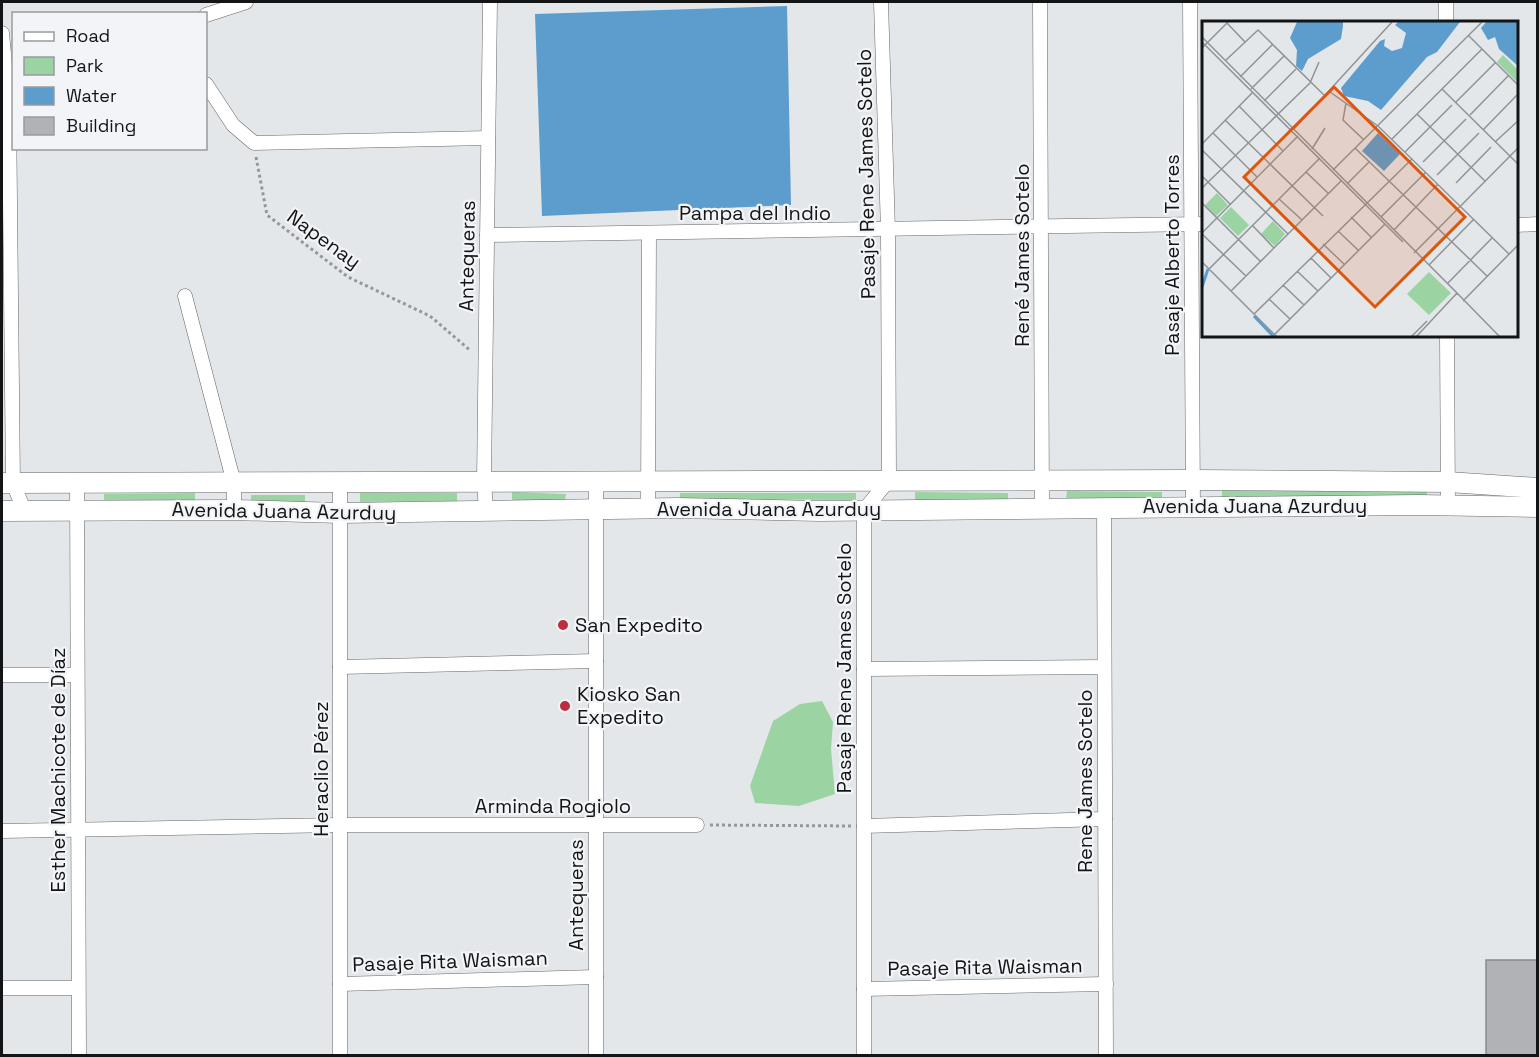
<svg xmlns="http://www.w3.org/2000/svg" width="1539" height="1057" font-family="'Space Grotesk',sans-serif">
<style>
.green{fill:#9bd3a2}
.water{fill:#5d9dce}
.building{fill:#b0b2b5;stroke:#888b8e;stroke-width:1.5}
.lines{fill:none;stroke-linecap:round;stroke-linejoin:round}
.minor-casing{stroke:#646669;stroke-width:15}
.secondary-casing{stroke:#646669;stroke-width:21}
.path{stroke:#95989a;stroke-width:3;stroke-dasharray:3 3;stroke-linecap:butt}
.minor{stroke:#fff;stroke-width:14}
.secondary{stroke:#fff;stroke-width:20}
.poi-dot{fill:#be2d3d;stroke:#f2f4f7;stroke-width:2}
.labels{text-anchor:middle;stroke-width:4.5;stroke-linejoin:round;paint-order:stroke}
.street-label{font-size:20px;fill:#131415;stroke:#f2f4f7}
.poi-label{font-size:20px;fill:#131415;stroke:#f2f4f7;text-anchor:start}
.inset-river{fill:none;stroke:#5d9dce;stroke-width:3}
.inset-road{fill:none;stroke:#909395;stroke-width:1.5}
.view{fill:#dd560c;fill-opacity:0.15;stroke:#dd560c;stroke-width:3}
.inset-edge{fill:none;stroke:#131415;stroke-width:3}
</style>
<rect width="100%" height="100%" fill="#e4e7ea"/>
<g class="green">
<path d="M 1222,490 L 1427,492 L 1427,499 L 1222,497 Z"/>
<path d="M 1067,491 L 1162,492 L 1162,500 L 1066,499 Z"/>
<path d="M 512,492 L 566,494 L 565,501 L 512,500 Z"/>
<path d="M 915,492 L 1008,493 L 1008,501 L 915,500 Z"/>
<path d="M 195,493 L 195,502 L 104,503 L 104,494 Z"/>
<path d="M 360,493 L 457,493 L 457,501 L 360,502 Z"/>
<path d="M 680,493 L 856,493 L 856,500 L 680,499 Z"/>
<path d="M 251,495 L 305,495 L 305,503 L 251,502 Z"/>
<path d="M 822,701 L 833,722 L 831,749 L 835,794 L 799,806 L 755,803 L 750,786 L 773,721 L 800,704 Z"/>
</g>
<path class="water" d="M 787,6 L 791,205 L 542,216 L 535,14 Z"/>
<rect class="building" x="1486" y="960" width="52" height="96"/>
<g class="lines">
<g class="minor-casing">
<g id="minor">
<path d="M 1040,2 L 1042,509"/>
<path d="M 1190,2 L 1193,508"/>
<path d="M 1446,2 L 1446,22"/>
<path d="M 206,15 L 246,2"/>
<path d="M 2,33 L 9,107 L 13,483 L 24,510"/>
<path d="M 206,84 L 233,125 L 254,143 L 488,138"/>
<path d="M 1516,225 L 1538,224"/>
<path d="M 487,235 L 1203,224"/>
<path d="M 185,296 L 234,483 L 234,510"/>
<path d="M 1447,336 L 1448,507"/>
<path d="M 77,484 L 79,1056"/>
<path d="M 1104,507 L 1106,1056"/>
<path d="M 648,509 L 649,233"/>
<path d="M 486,511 L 484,481 L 490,2"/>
<path d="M 340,667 L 596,661"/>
<path d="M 864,669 L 1104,667"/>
<path d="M 2,675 L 76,675"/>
<path d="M 864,826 L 1105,819"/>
<path d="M 2,831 L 340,825 L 697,825"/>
<path d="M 340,984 L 596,977"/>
<path d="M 2,988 L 78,988"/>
<path d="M 864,989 L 1106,984"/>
<path d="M 340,1056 L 340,483"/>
<path d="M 596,1056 L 596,482"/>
<path d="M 864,1056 L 864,510 L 889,480 L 888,231 L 881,2"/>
</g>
</g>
<g class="secondary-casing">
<g id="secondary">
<path d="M 2,483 L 1193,480 L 1448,482 L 1538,488"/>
<path d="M 2,511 L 234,510 L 340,513 L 678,508 L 819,511 L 1419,505 L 1538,507"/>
</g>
</g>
<g class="path">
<path d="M 256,157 L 267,215 L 348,277 L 430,316 L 471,351"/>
<path d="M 710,825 L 851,826"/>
</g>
<use href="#minor" class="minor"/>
<use href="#secondary" class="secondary"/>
</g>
<g class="poi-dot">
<circle cx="563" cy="625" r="6"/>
<circle cx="565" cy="706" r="6"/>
</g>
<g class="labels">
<g class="street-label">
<text transform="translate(866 174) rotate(-91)" y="7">Pasaje Rene James Sotelo</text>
<text x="755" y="220">Pampa del Indio</text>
<text transform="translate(324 239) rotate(36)" y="7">Napenay</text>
<text transform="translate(1022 255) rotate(-90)" y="7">René James Sotelo</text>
<text transform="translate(1172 255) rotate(-90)" y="7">Pasaje Alberto Torres</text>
<text transform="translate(467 256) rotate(-89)" y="7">Antequeras</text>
<text x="1255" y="513">Avenida Juana Azurduy</text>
<text x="769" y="516">Avenida Juana Azurduy</text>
<text transform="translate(284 511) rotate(1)" y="7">Avenida Juana Azurduy</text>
<text transform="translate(844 668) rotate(-90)" y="7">Pasaje Rene James Sotelo</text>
<text transform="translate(321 769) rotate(-90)" y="7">Heraclio Pérez</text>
<text transform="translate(58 770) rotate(-90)" y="7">Esther Machicote de Díaz</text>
<text transform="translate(1085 781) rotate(-90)" y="7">Rene James Sotelo</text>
<text x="553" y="813">Arminda Rogiolo</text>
<text transform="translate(576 895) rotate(-90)" y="7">Antequeras</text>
<text transform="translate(450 961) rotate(-2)" y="7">Pasaje Rita Waisman</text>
<text transform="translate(985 967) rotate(-1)" y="7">Pasaje Rita Waisman</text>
</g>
<g class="poi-label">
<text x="575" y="632">San Expedito</text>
<text x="577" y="701">Kiosko San<tspan x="577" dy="23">Expedito</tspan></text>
</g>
</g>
<g transform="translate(1202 21)">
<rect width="316" height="316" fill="#e4e7ea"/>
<path d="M 301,34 L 316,49 L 316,62 L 295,41 ZM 15,172 L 26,184 L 14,195 L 3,184 ZM 29,186 L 47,204 L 36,215 L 18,197 ZM 71,200 L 83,213 L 73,225 L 59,213 ZM 227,251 L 249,272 L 227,294 L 205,273 Z" fill="#9bd3a2"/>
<path d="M 95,1 L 141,1 L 141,5 L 139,18 L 106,38 L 100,50 L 94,45 L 95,29 L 88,17 ZM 196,1 L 258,1 L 235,31 L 225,36 L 179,89 L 166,80 L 142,75 L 139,67 L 178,20 L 183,18 L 182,25 L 190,30 L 200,27 L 204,12 L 193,4 ZM 284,1 L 316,1 L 316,45 L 297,28 L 293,16 L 286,19 L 279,7 ZM 176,112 L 198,133 L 182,150 L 160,130 Z" fill="#5d9dce"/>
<path class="inset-river" d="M 0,266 L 6,248M 52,295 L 72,316"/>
<path class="inset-road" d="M 25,2 L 43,21M 266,14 L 317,65M 0,16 L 255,272 L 214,316M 0,21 L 201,221M 0,27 L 26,1M 24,39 L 56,9 L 124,76M 38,56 L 70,24M 108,62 L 117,41M 49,68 L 82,35M 240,68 L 317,144M 128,71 L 176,105 L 307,233M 62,80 L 94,48M 254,81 L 293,42M 144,82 L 141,99 L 162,119M 37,85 L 81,130M 215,93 L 283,160M 268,94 L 306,55M 23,99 L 121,195M 92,108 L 190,1M 281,109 L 317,72M 11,112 L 55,156M 190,118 L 280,28M 293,121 L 317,99M 0,123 L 50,72M 153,127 L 285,255M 110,128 L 123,107M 0,129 L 86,213M 203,131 L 250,84M 221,141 L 264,98M 131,149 L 280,1M 104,151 L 127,173M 235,154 L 277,112M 0,155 L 28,183M 254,162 L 289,126M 145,163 L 167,141M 0,167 L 108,62M 77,178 L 100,199M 0,182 L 59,241M 149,196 L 169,216M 179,196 L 224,151M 51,205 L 72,227M 192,209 L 236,163M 136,210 L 156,229M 0,212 L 96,115M 0,213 L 44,255M 121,223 L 142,243M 212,232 L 317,126M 109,237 L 129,257M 0,241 L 75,316M 227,244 L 272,198M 7,248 L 118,137M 95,250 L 116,270M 246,262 L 290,217M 81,264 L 102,284M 29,270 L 140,159M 255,272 L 298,316M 67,278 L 88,298M 261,280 L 317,223M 52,293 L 210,138M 73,313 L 183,203M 209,316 L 225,300"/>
<path class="view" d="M 132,66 L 263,196 L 173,286 L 42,156 Z"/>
<rect width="316" height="316" class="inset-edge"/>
</g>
<rect width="1539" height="1057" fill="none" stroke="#131415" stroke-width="6"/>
<rect x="12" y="12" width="195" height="138" fill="#f2f4f7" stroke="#999a9d" stroke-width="1.5"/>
<rect x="24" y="32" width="30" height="9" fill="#ffffff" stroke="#999a9d" stroke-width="1.5"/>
<text x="66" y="42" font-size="18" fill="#131415">Road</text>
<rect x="24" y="57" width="30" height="18" fill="#9bd3a2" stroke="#999a9d" stroke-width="1.5"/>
<text x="66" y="72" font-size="18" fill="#131415">Park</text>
<rect x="24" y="87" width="30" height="18" fill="#5d9dce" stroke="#999a9d" stroke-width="1.5"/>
<text x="66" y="102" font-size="18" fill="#131415">Water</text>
<rect x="24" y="117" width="30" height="18" fill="#b0b2b5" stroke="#999a9d" stroke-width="1.5"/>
<text x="66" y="132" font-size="18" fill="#131415">Building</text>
</svg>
